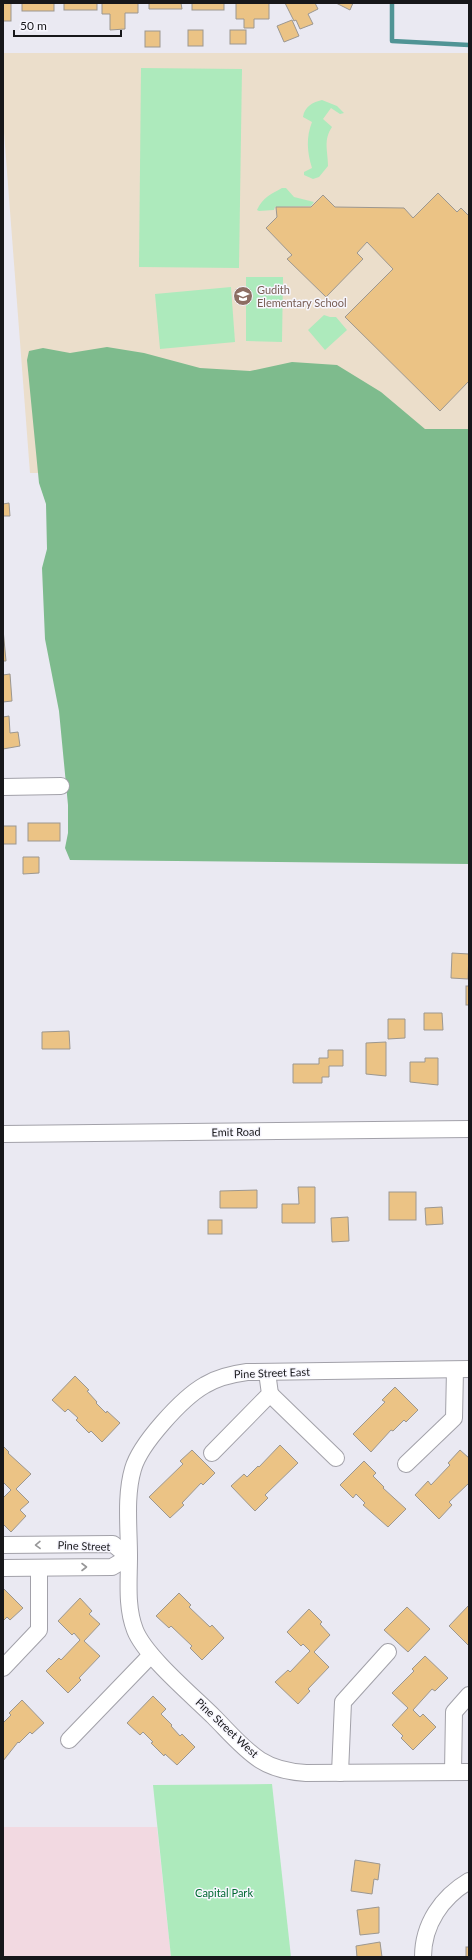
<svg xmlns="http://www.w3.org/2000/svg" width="472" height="1960" font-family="Lato,sans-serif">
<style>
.industrial{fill:#f2d9e1}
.education{fill:#ebdecb}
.green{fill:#adeabc}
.forest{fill:#7ebb8d}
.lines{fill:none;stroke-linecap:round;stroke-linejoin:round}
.stream{stroke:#509495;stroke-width:4.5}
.building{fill:#ebc385;stroke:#9c9790}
.street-casing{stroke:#a2a1a9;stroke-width:18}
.street{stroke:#fff;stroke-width:16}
.oneway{stroke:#979798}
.labels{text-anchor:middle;stroke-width:3;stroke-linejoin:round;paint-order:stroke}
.education-label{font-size:11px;fill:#785e54;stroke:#f7f6fe;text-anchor:start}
.street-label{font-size:11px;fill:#17171a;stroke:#f7f6fe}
.park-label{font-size:11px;fill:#006932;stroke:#f7f6fe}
</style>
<rect width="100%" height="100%" fill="#eae9f2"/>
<path class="industrial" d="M 3,1827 L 157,1827 L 171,1957 L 3,1957 Z"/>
<path class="education" d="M 3,53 L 469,53 L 469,474 L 30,473 L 3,119 Z"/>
<g class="green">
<path d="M 141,68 L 242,69 L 239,268 L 139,267 Z"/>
<path d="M 322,100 L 337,106 L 344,113 L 340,114 L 331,108 L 323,119 L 332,127 C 323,140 328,151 328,166 L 319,177 L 313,179 L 304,175 L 304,172 L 312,168 C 307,152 306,137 312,122 L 303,117 C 304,107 313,102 322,100 Z"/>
<path d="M 282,188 L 286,188 L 294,197 L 314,202 L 311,206 L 275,207 L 274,210 L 259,211 L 257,210 C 263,197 271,194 282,188 Z"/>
<path d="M 246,277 L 283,277 L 282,342 L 246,341 Z"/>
<path d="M 231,287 L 235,342 L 160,349 L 155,294 Z"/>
<path d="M 324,315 L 330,317 L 336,317 L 347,330 L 325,350 L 308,330 Z"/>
<path d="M 272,1784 L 291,1957 L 171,1957 L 153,1785 Z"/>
</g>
<path class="forest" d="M 107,347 L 144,353 L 200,368 L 250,371 L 292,362 L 337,365 L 381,392 L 425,429 L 469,429 L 469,864 L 70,860 L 65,848 L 68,833 L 68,805 L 59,711 L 45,639 L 42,568 L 47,549 L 46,504 L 39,483 L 27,360 L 29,351 L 43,348 L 70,353 Z"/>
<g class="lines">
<path class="stream" d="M 392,3 L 392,41 L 469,45"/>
</g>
<g class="building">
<rect x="3" y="3" width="8" height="18"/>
<rect x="22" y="3" width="32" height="8"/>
<rect x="64" y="3" width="33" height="7"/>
<path d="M 102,3 L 138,3 L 138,13 L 125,13 L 125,29 L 110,30 L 110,14 L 102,14 Z"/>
<path d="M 149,3 L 181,3 L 182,9 L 149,9 Z"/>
<rect x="192" y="3" width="32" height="7"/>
<path d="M 236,3 L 269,3 L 269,19 L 254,19 L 254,28 L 244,28 L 244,19 L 236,19 Z"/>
<path d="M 285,3 L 315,3 L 318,9 L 308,14 L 313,24 L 300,29 L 296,20 L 294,21 Z"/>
<path d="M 336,3 L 353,3 L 350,10 Z"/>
<path d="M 292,20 L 299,36 L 284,42 L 277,26 Z"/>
<rect x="188" y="30" width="15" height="16"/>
<rect x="230" y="30" width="16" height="14"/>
<rect x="145" y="31" width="15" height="16"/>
<path d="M 438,193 L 457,212 L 461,208 L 469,216 L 469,381 L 440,411 L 345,317 L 393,269 L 367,242 L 357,253 L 363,259 L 326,297 L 287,259 L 292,255 L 266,228 L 277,217 L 276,207 L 311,207 L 323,195 L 335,207 L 404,208 L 413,218 Z"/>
<path d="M 9,503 L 10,516 L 3,516 L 3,504 Z"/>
<path d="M 3,629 L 6,661 L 3,661 Z"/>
<path d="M 10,674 L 12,701 L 3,702 L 3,675 Z"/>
<path d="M 9,716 L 10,733 L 18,732 L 20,746 L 3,749 L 3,717 Z"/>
<rect x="28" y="823" width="32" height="18"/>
<rect x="3" y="826" width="13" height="18"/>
<path d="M 23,857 L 39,857 L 39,873 L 23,874 Z"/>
<path d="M 452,953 L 469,954 L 468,979 L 451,978 Z"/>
<rect x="466" y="986" width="3" height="19"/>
<path d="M 424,1013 L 442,1013 L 443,1030 L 424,1030 Z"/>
<path d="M 388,1019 L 405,1019 L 405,1038 L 388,1039 Z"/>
<path d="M 69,1031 L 70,1049 L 42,1049 L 42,1032 Z"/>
<path d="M 386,1042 L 386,1076 L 366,1074 L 366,1043 Z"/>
<path d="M 328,1050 L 343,1050 L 343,1066 L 329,1066 L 329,1077 L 322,1077 L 322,1083 L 293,1083 L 293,1064 L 319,1064 L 319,1058 L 328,1058 Z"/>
<path d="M 425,1058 L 438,1058 L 438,1085 L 410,1082 L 410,1062 L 425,1062 Z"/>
<path d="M 298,1187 L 315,1187 L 315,1223 L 282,1223 L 282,1204 L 299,1204 Z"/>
<path d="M 257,1190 L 257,1208 L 220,1208 L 220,1191 Z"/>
<rect x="389" y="1192" width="27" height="28"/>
<path d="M 442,1207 L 443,1224 L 426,1225 L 425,1208 Z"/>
<path d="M 348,1217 L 349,1241 L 332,1242 L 331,1218 Z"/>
<rect x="208" y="1220" width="14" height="14"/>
<path d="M 75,1376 L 89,1390 L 87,1391 L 97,1402 L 96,1403 L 106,1413 L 107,1411 L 120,1423 L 102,1442 L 91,1431 L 89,1433 L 76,1420 L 78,1418 L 68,1409 L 65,1412 L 52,1400 Z"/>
<path d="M 395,1387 L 418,1410 L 406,1422 L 404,1420 L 393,1431 L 391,1430 L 371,1452 L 353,1434 L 385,1402 L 382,1400 Z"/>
<path d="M 280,1445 L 298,1463 L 265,1495 L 268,1498 L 255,1511 L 231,1486 L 244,1474 L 247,1477 L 258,1466 L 259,1467 Z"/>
<path d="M 3,1446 L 9,1452 L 8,1453 L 31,1474 L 16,1489 L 29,1502 L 20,1510 L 26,1516 L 11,1532 L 3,1524 L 3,1498 L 11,1490 L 3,1482 Z"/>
<path d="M 192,1450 L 215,1473 L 203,1485 L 201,1483 L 182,1503 L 184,1505 L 170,1518 L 149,1497 L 183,1464 L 180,1461 Z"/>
<path d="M 460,1450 L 469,1458 L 469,1483 L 449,1502 L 452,1505 L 439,1519 L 415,1495 L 428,1481 L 431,1485 L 450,1465 L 448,1463 Z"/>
<path d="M 364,1461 L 376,1473 L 373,1476 L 384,1487 L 383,1488 L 406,1509 L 388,1527 L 363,1505 L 365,1503 L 356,1494 L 353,1498 L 340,1485 Z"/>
<path d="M 3,1588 L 23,1608 L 10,1620 L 7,1617 L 3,1621 Z"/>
<path d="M 179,1593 L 191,1605 L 189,1607 L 210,1627 L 212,1625 L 224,1638 L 202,1660 L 190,1648 L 192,1646 L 171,1626 L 169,1628 L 156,1616 Z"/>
<path d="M 80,1598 L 92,1611 L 89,1614 L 100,1624 L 84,1641 L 100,1656 L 79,1678 L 81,1680 L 68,1693 L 46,1671 L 59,1658 L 61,1660 L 80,1640 L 74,1633 L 72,1635 L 58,1621 Z"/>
<path d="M 469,1605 L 469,1646 L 449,1626 Z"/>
<path d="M 407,1607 L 430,1629 L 408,1652 L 384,1630 Z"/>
<path d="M 309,1609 L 322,1622 L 320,1624 L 330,1635 L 314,1652 L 329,1667 L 308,1689 L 310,1691 L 298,1704 L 275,1682 L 288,1670 L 290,1672 L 310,1651 L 303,1644 L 301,1646 L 287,1632 Z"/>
<path d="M 425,1656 L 448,1678 L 435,1691 L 432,1689 L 413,1710 L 420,1717 L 423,1714 L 436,1727 L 413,1750 L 401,1738 L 403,1736 L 392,1725 L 408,1708 L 392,1693 L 414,1671 L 412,1669 Z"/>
<path d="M 153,1696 L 166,1709 L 161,1714 L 172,1725 L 171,1726 L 180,1736 L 182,1734 L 195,1747 L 177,1765 L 165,1754 L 164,1756 L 151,1743 L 153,1742 L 143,1732 L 140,1735 L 127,1723 Z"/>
<path d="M 22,1700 L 44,1723 L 32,1734 L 30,1732 L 19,1743 L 18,1742 L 3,1761 L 3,1723 L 11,1715 L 9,1713 Z"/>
<path d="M 355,1860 L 380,1864 L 378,1880 L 374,1879 L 372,1894 L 351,1891 Z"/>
<path d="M 379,1907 L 379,1933 L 360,1935 L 357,1910 Z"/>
<path d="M 380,1942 L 382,1957 L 357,1957 L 356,1946 Z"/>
<rect x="466" y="1947" width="3" height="10"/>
</g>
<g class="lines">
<g class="street-casing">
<g id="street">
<path d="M 3,787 L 61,786"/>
<path d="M 3,1134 L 469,1129"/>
<path d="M 469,1369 L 247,1372 C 232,1374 218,1377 205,1385 C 182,1398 140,1444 133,1469 C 125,1496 129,1528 129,1556 C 129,1581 126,1607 135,1630 C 145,1656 193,1696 214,1717 C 228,1731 243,1749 260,1760 C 274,1769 290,1772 306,1773 L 469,1772"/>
<path d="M 270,1394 L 336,1458"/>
<path d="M 212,1453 L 270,1394 L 267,1372"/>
<path d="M 406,1464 L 454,1418 L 455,1370"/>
<path d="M 3,1545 L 113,1544 L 129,1557"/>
<path d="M 3,1568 L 112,1567 L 129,1557"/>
<path d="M 3,1668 L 39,1630 L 39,1568"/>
<path d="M 69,1740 L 151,1655"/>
<path d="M 453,1772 L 454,1712 L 469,1695"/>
<path d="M 340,1773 L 343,1702 L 388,1652"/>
<path d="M 423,1957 C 423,1924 442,1897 469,1881"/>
</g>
</g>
<use href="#street" class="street"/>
</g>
<defs><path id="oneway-chevron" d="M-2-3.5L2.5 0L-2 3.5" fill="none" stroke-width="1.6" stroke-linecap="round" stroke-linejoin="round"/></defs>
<g class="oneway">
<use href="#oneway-chevron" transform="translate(38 1545) rotate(179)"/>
<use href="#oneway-chevron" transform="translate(84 1567)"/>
</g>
<defs>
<g id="school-disc" transform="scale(1)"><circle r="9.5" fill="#8d6e63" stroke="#f7f6fe"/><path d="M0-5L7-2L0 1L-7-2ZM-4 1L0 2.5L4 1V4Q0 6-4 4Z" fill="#fff"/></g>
</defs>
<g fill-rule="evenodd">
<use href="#school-disc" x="243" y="296"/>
</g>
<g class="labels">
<g class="education-label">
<text x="257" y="294">Gudith<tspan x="257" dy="13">Elementary School</tspan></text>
</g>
<g class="street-label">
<text transform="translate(236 1132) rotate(-1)" y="4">Emit Road</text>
<text transform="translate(272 1373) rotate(-2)" y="4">Pine Street East</text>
<text transform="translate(84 1546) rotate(2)" y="4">Pine Street</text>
<text transform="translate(227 1728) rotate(43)" y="4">Pine Street West</text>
</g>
<g class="park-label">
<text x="224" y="1897">Capital Park</text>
</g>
</g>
<rect width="472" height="1960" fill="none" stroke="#17171a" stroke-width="8"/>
<path d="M14 30v6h107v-6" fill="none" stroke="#17171a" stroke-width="2"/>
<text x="20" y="30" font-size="12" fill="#17171a" stroke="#f7f6fe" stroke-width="3" paint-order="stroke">50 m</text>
</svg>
